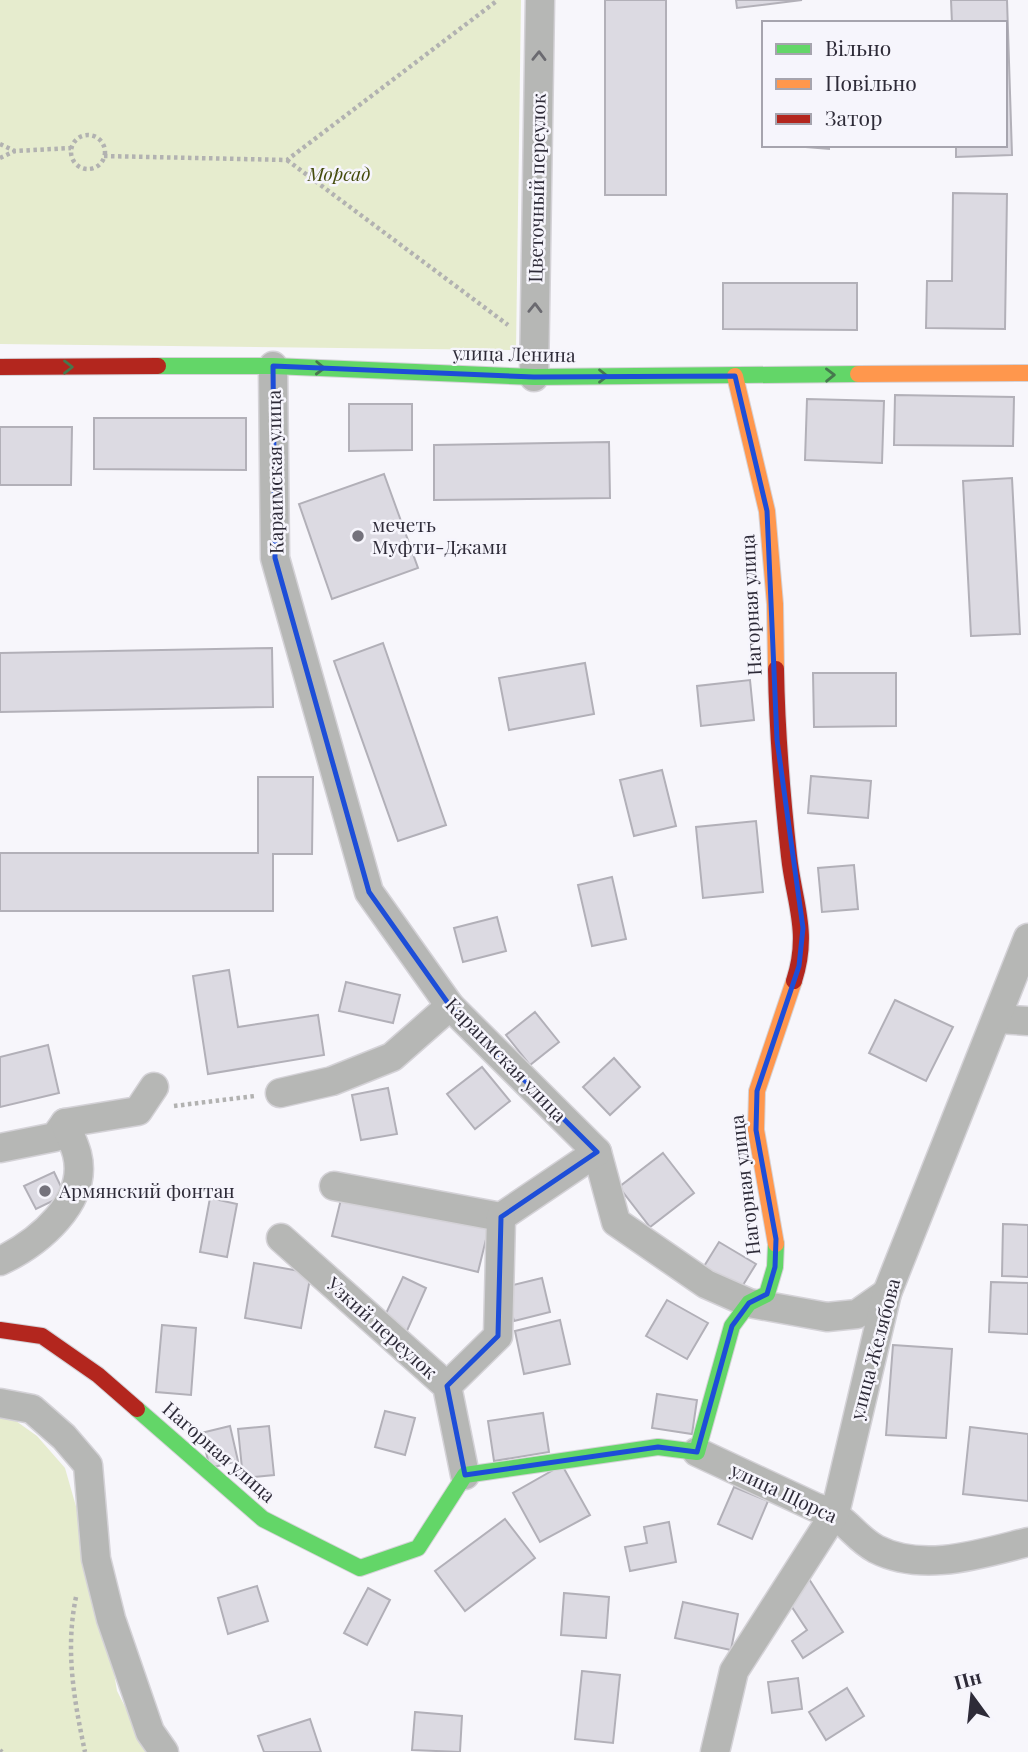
<svg xmlns="http://www.w3.org/2000/svg" width="1028" height="1752" font-family="'Playfair Display',serif">
<style>
.green{fill:#e6ecce}
.building{fill:#dcdae2;stroke:#b2b0b8;stroke-width:2}
.lines{fill:none;stroke-linecap:round;stroke-linejoin:round}
.street-casing{stroke:#d4d2d7;stroke-width:31}
.fast-casing{stroke:#d4d2d7;stroke-width:18}
.slow-casing{stroke:#d4d2d7;stroke-width:18}
.jam-casing{stroke:#d4d2d7;stroke-width:18}
.path{stroke:#b2b2b1;stroke-width:4.5;stroke-dasharray:3.5 3.5;stroke-linecap:butt}
.street{stroke:#b6b7b5;stroke-width:28}
.fast{stroke:#63d668;stroke-width:16}
.slow{stroke:#ff974d;stroke-width:16}
.jam{stroke:#b3261e;stroke-width:16}
.oneway{stroke:#6b6a70}
.oneway2{stroke:#46784e}
.marked{fill:none;stroke:#1d4ed8;stroke-width:5;stroke-linejoin:round}
.poi-dot{fill:#74727c;stroke:#f6f5fc;stroke-width:2.5}
.labels{text-anchor:middle;stroke-width:5;stroke-linejoin:round;paint-order:stroke}
.park-label{font-size:19px;font-style:italic;fill:#444b0c;stroke:#f6f5fc}
.street-label{font-size:19px;fill:#2e2b38;stroke:#f6f5fc}
.poi-label{font-size:19px;fill:#2e2b38;stroke:#f6f5fc;text-anchor:start}
</style>
<rect width="100%" height="100%" fill="#f7f6fb"/>
<g class="green">
<path d="M 0,0 L 521,0 L 516,350 L 0,344 Z"/>
<path d="M 0,1415 L 9,1416 L 37,1436 L 65,1468 L 101,1594 L 117,1691 L 148,1752 L 0,1752 Z"/>
</g>
<g class="building">
<rect x="605" y="0" width="61" height="195"/>
<path d="M 736,0 L 802,0 L 737,8 Z"/>
<path d="M 951,0 L 1007,0 L 1012,155 L 956,157 L 956,145 L 1005,145 L 1005,23 L 952,23 Z"/>
<path d="M 781,145 L 829,145 L 829,149 Z"/>
<path d="M 953,193 L 1007,194 L 1005,329 L 926,328 L 927,281 L 952,281 Z"/>
<path d="M 723,283 L 857,283 L 857,330 L 723,329 Z"/>
<path d="M 895,395 L 1014,397 L 1013,446 L 894,445 Z"/>
<path d="M 807,399 L 884,401 L 882,463 L 805,460 Z"/>
<path d="M 349,404 L 412,404 L 412,450 L 349,451 Z"/>
<path d="M 94,418 L 246,418 L 246,470 L 94,469 Z"/>
<path d="M 0,427 L 72,427 L 71,485 L 0,485 Z"/>
<path d="M 609,442 L 610,498 L 434,500 L 434,445 Z"/>
<path d="M 384,474 L 418,568 L 332,599 L 299,504 Z"/>
<path d="M 1012,478 L 1020,634 L 971,636 L 963,481 Z"/>
<path d="M 383,643 L 446,825 L 398,841 L 334,661 Z"/>
<path d="M 272,648 L 273,707 L 0,712 L 0,653 Z"/>
<path d="M 585,663 L 594,714 L 509,730 L 499,678 Z"/>
<path d="M 813,673 L 896,673 L 896,726 L 814,727 Z"/>
<path d="M 750,680 L 754,720 L 701,726 L 697,686 Z"/>
<path d="M 662,770 L 676,826 L 634,836 L 620,780 Z"/>
<path d="M 811,776 L 871,781 L 868,818 L 808,813 Z"/>
<path d="M 258,777 L 313,777 L 312,854 L 273,854 L 273,911 L 0,911 L 0,853 L 258,853 Z"/>
<path d="M 756,821 L 763,892 L 703,898 L 696,827 Z"/>
<path d="M 854,865 L 858,909 L 822,912 L 818,868 Z"/>
<path d="M 612,877 L 626,939 L 592,946 L 578,885 Z"/>
<path d="M 497,917 L 506,951 L 463,962 L 454,928 Z"/>
<path d="M 229,970 L 238,1027 L 318,1015 L 324,1055 L 208,1074 L 193,976 Z"/>
<path d="M 346,982 L 400,995 L 393,1023 L 339,1011 Z"/>
<path d="M 895,1000 L 953,1027 L 926,1081 L 869,1053 Z"/>
<path d="M 535,1012 L 559,1042 L 530,1065 L 506,1035 Z"/>
<path d="M 48,1045 L 59,1093 L 0,1107 L 0,1057 Z"/>
<path d="M 614,1058 L 640,1087 L 610,1115 L 583,1087 Z"/>
<path d="M 482,1067 L 510,1101 L 475,1129 L 447,1094 Z"/>
<path d="M 388,1088 L 397,1134 L 361,1140 L 352,1095 Z"/>
<path d="M 663,1153 L 694,1193 L 650,1227 L 619,1187 Z"/>
<path d="M 54,1172 L 65,1195 L 36,1209 L 24,1186 Z"/>
<path d="M 343,1191 L 489,1227 L 478,1272 L 332,1236 Z"/>
<path d="M 210,1198 L 237,1204 L 227,1257 L 200,1252 Z"/>
<path d="M 1003,1224 L 1028,1225 L 1028,1277 L 1002,1276 Z"/>
<path d="M 719,1242 L 756,1264 L 740,1290 L 703,1268 Z"/>
<path d="M 254,1263 L 311,1273 L 301,1328 L 245,1318 Z"/>
<path d="M 403,1277 L 426,1288 L 406,1333 L 382,1322 Z"/>
<path d="M 542,1278 L 550,1312 L 514,1321 L 505,1287 Z"/>
<path d="M 991,1282 L 1028,1283 L 1028,1334 L 989,1332 Z"/>
<path d="M 667,1300 L 708,1323 L 687,1359 L 646,1336 Z"/>
<path d="M 560,1320 L 570,1364 L 524,1374 L 515,1331 Z"/>
<path d="M 162,1325 L 196,1328 L 191,1395 L 156,1392 Z"/>
<path d="M 893,1345 L 952,1349 L 946,1438 L 886,1435 Z"/>
<path d="M 657,1394 L 697,1400 L 692,1434 L 652,1428 Z"/>
<path d="M 385,1411 L 415,1418 L 405,1455 L 375,1447 Z"/>
<path d="M 543,1413 L 549,1452 L 494,1461 L 488,1421 Z"/>
<path d="M 230,1426 L 238,1461 L 210,1468 L 201,1433 Z"/>
<path d="M 269,1426 L 274,1475 L 243,1478 L 238,1429 Z"/>
<path d="M 970,1427 L 1028,1434 L 1028,1501 L 963,1494 Z"/>
<path d="M 562,1465 L 590,1515 L 540,1542 L 513,1493 Z"/>
<path d="M 734,1487 L 768,1501 L 752,1539 L 718,1524 Z"/>
<path d="M 505,1519 L 535,1558 L 465,1611 L 435,1571 Z"/>
<path d="M 669,1522 L 676,1562 L 630,1571 L 625,1547 L 647,1543 L 644,1527 Z"/>
<path d="M 809,1579 L 843,1632 L 803,1658 L 792,1641 L 807,1630 L 784,1595 Z"/>
<path d="M 257,1586 L 268,1621 L 228,1634 L 218,1598 Z"/>
<path d="M 368,1588 L 390,1600 L 367,1645 L 344,1633 Z"/>
<path d="M 564,1593 L 609,1597 L 606,1638 L 561,1635 Z"/>
<path d="M 683,1602 L 738,1614 L 731,1650 L 675,1638 Z"/>
<path d="M 582,1671 L 620,1675 L 613,1743 L 575,1739 Z"/>
<path d="M 798,1678 L 802,1709 L 772,1713 L 768,1682 Z"/>
<path d="M 847,1688 L 864,1716 L 826,1740 L 809,1712 Z"/>
<path d="M 415,1712 L 462,1716 L 460,1752 L 412,1750 Z"/>
<path d="M 310,1719 L 321,1752 L 264,1752 L 258,1736 Z"/>
</g>
<g class="lines">
<g class="street-casing">
<g id="street">
<path d="M 273,366 L 275,558 L 369,892 L 450,1006 L 597,1152 L 616,1222 L 706,1284 L 749,1303 L 827,1317 L 857,1314 L 887,1293"/>
<path d="M 534,377 L 540,0"/>
<path d="M 998,1019 L 1028,1021"/>
<path d="M 280,1093 L 332,1081 L 392,1057 L 450,1006"/>
<path d="M 0,1148 L 55,1137 L 65,1123"/>
<path d="M 334,1186 L 501,1217 L 597,1152"/>
<path d="M 281,1238 L 447,1386 L 465,1475"/>
<path d="M 0,1261 C 38,1243 89,1202 77,1154 C 74,1143 69,1133 65,1123 L 138,1111 L 154,1087"/>
<path d="M 447,1386 L 498,1336 L 501,1217"/>
<path d="M 0,1403 L 32,1409 L 64,1437 L 88,1465 L 96,1559 L 111,1619 L 150,1732 L 164,1752"/>
<path d="M 697,1452 L 815,1507 C 848,1517 851,1535 876,1549 C 923,1573 980,1554 1028,1542"/>
<path d="M 715,1752 L 734,1671 L 835,1513 L 887,1293 L 1028,938"/>
</g>
</g>
<g class="fast-casing">
<g id="fast">
<path d="M 158,366 L 273,366 L 534,377 L 858,374"/>
<path d="M 137,1409 L 263,1519 L 360,1568 L 418,1548 L 465,1475 L 658,1447 L 697,1452 L 732,1326 L 749,1303 L 767,1294 L 775,1267 L 776,1244"/>
</g>
</g>
<g class="slow-casing">
<g id="slow">
<path d="M 858,374 L 1028,373"/>
<path d="M 735,376 L 767,511 L 775,604 L 776,669"/>
<path d="M 776,1244 L 756,1130 L 757,1091 L 794,981"/>
</g>
</g>
<g class="jam-casing">
<g id="jam">
<path d="M 0,367 L 158,366"/>
<path d="M 776,669 C 777,732 782,793 789,856 C 794,903 810,932 794,981"/>
<path d="M 0,1330 L 42,1336 L 98,1375 L 137,1409"/>
</g>
</g>
<g class="path">
<circle cx="88" cy="152" r="17"/>
<path d="M 0,144 L 15,151 L 71,148"/>
<path d="M 104,156 L 287,160 L 498,0"/>
<path d="M 0,158 L 15,151"/>
<path d="M 287,160 L 508,325"/>
<path d="M 174,1106 L 255,1096"/>
<path d="M 76,1597 C 65,1650 74,1700 85,1752"/>
<path d="M 0,1750 L 2,1752"/>
</g>
<use href="#street" class="street"/>
<use href="#fast" class="fast"/>
<use href="#slow" class="slow"/>
<use href="#jam" class="jam"/>
</g>
<defs><path id="oneway-chevron" d="M-2-3.5L2.5 0L-2 3.5" fill="none" stroke-width="1.6" stroke-linecap="round" stroke-linejoin="round" transform="scale(1.75)"/></defs>
<g class="oneway">
<use href="#oneway-chevron" transform="translate(539 56) rotate(-89)"/>
<use href="#oneway-chevron" transform="translate(535 308) rotate(-89)"/>
</g>
<g class="oneway2">
<use href="#oneway-chevron" transform="translate(68 367)"/>
<use href="#oneway-chevron" transform="translate(320 368) rotate(2)"/>
<use href="#oneway-chevron" transform="translate(830 375) rotate(-1)"/>
<use href="#oneway-chevron" transform="translate(603 376)"/>
</g>
<path class="marked" d="M 273,366 L 534,377 L 735,376 L 767,511 L 777,740 L 803,928 L 799,966 L 757,1091 L 756,1130 L 776,1239 L 775,1267 L 767,1294 L 749,1303 L 732,1326 L 697,1452 L 658,1447 L 465,1475 L 447,1386 L 498,1336 L 501,1217 L 597,1152 L 450,1006 L 369,892 L 275,558 Z"/>
<g class="poi-dot">
<circle cx="358" cy="536" r="7"/>
<circle cx="45" cy="1191" r="7"/>
</g>
<g class="labels">
<g class="park-label">
<text x="339" y="181">Морсад</text>
</g>
<g class="street-label">
<text transform="translate(537 188) rotate(-89)" y="7">Цветочный переулок</text>
<text transform="translate(514 354) rotate(1)" y="7">улица Ленина</text>
<text transform="translate(275 472) rotate(-91)" y="7">Караимская улица</text>
<text transform="translate(751 605) rotate(-93)" y="7">Нагорная улица</text>
<text transform="translate(506 1060) rotate(46)" y="7">Караимская улица</text>
<text transform="translate(745 1185) rotate(-97)" y="7">Нагорная улица</text>
<text transform="translate(382 1328) rotate(42)" y="7">Узкий переулок</text>
<text transform="translate(875 1349) rotate(-75)" y="7">улица Желябова</text>
<text transform="translate(219 1452) rotate(41)" y="7">Нагорная улица</text>
<text transform="translate(784 1493) rotate(25)" y="7">улица Щорса</text>
</g>
<g class="poi-label">
<text x="372" y="532">мечеть<tspan x="372" dy="22">Муфти-Джами</tspan></text>
<text x="59" y="1198">Армянский фонтан</text>
</g>
</g>
<rect x="762" y="21" width="245" height="126" fill="#f6f5fc" stroke="#a6a4ae" stroke-width="2"/>
<rect x="776" y="44" width="35" height="10" fill="#63d668" stroke="#a6a4ae" stroke-width="2"/>
<text x="825" y="56" font-size="21" fill="#2e2b38">Вільно</text>
<rect x="776" y="79" width="35" height="10" fill="#ff974d" stroke="#a6a4ae" stroke-width="2"/>
<text x="825" y="91" font-size="21" fill="#2e2b38">Повільно</text>
<rect x="776" y="114" width="35" height="10" fill="#b3261e" stroke="#a6a4ae" stroke-width="2"/>
<text x="825" y="126" font-size="21" fill="#2e2b38">Затор</text>
<g transform="translate(972 1696) rotate(345)" stroke="#f6f5fc" stroke-width="5" paint-order="stroke">
<path d="M0-5L12 26L0 18L-12 26Z" fill="#2e2b38"/>
<text y="-10" font-size="19" font-weight="bold" text-anchor="middle" fill="#2e2b38">Пн</text>
</g>
</svg>
